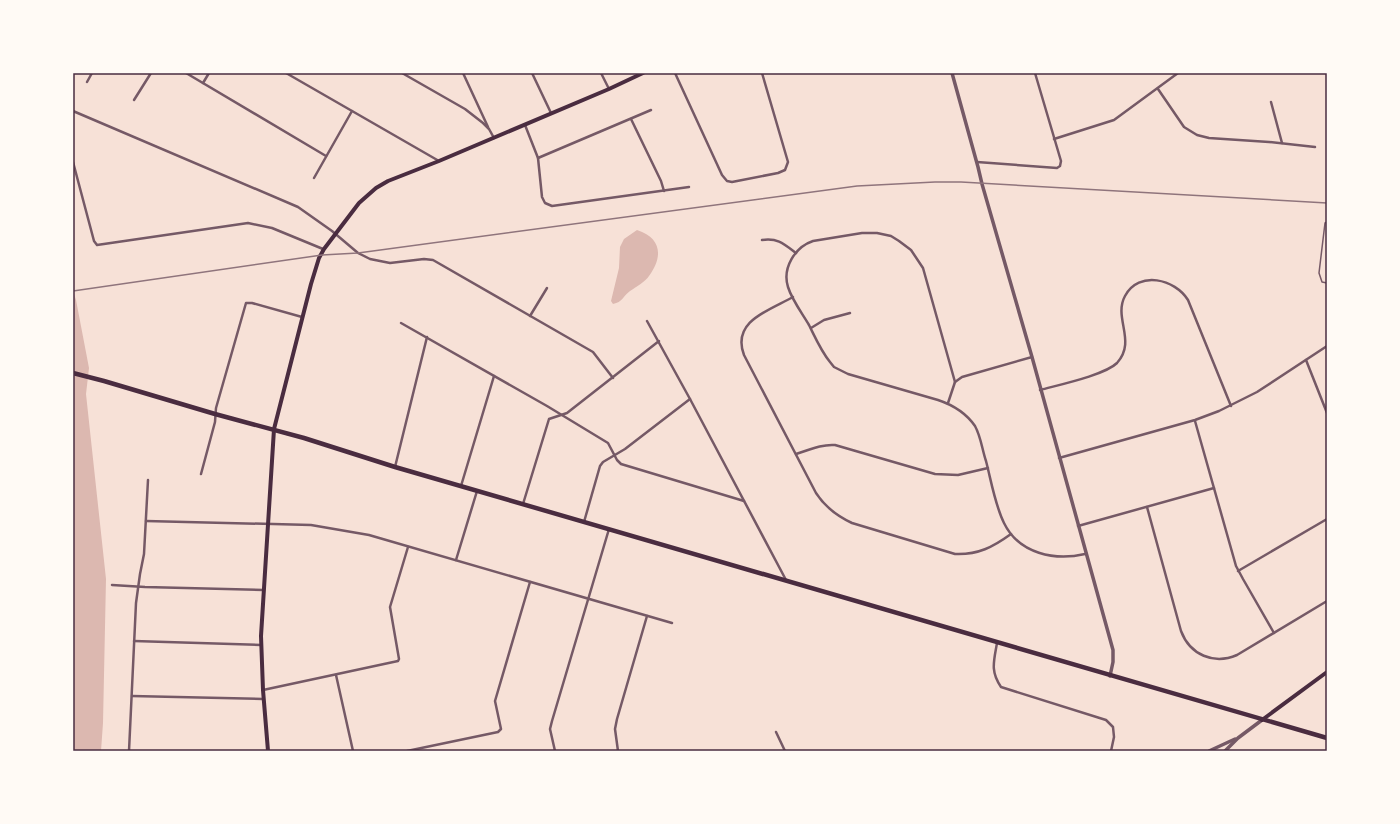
<svg xmlns="http://www.w3.org/2000/svg" width="1400" height="824" font-family="'Roboto Serif',serif">
<style>
.water{fill:#dcb8b0}
.lines{fill:none;stroke-linecap:round;stroke-linejoin:round}
.service{stroke:#755966;stroke-width:1.5}
.minor{stroke:#755966;stroke-width:2.5}
.tertiary{stroke:#755966;stroke-width:3.5}
.secondary{stroke:#4a2c40;stroke-width:4}
.primary{stroke:#4a2c40;stroke-width:4.5}
.rail{stroke:#8f747c;stroke-width:1.5}
.neatline{fill:none;stroke:#4a2c40;stroke-width:1.5}
</style>
<rect width="100%" height="100%" fill="#f7e1d7"/>
<g class="water">
<path d="M 637,230 C 662,238 663,257 649,276 C 645,282 636,287 630,291 C 622,297 623,302 613,304 L 611,301 L 619,268 L 620,247 L 624,239 Z"/>
<path d="M 73,291 L 76,300 L 89,368 L 86,394 L 106,579 L 103,723 L 101,751 L 73,751 Z"/>
</g>
<g class="lines">
<path class="service" d="M 1327,222 L 1325,223 L 1319,273 L 1322,282 L 1327,283"/>
<g class="minor">
<path d="M 186,73 L 326,156"/>
<path d="M 286,73 L 439,161"/>
<path d="M 402,73 L 465,109 L 483,123 L 489,129 L 494,138"/>
<path d="M 463,73 L 488,127"/>
<path d="M 532,73 L 551,113"/>
<path d="M 601,73 L 609,89"/>
<path d="M 675,73 L 722,175 L 727,181 L 732,182 L 778,173 L 785,170 L 788,162 L 762,73"/>
<path d="M 87,82 L 92,73"/>
<path d="M 203,83 L 209,73"/>
<path d="M 1158,89 L 1184,127 L 1197,135 L 1209,138 L 1269,142 L 1315,147"/>
<path d="M 134,100 L 151,73"/>
<path d="M 1271,102 L 1282,143"/>
<path d="M 73,111 L 298,207 L 332,231 L 358,253 L 370,259 L 390,263 L 424,259 L 433,260 L 593,352 L 613,378"/>
<path d="M 631,119 L 661,181 L 664,191"/>
<path d="M 525,125 L 538,158 L 542,197 L 545,203 L 552,206 L 689,187"/>
<path d="M 1054,139 L 1114,120 L 1178,73"/>
<path d="M 538,158 L 651,110"/>
<path d="M 73,162 L 94,241 L 97,245 L 248,223 L 272,228 L 323,249"/>
<path d="M 977,162 L 1057,168 L 1060,166 L 1061,161 L 1035,73"/>
<path d="M 314,178 L 352,111"/>
<path d="M 762,240 C 778,238 783,243 796,253"/>
<path d="M 793,297 C 770,310 731,321 744,355 L 816,493 C 825,507 837,516 852,523 L 955,554 C 978,555 993,547 1011,534"/>
<path d="M 530,316 L 547,288"/>
<path d="M 647,321 L 690,399 L 786,580"/>
<path d="M 401,323 L 547,406 L 608,443 L 617,460 L 621,464 L 744,501"/>
<path d="M 811,328 L 824,320 L 850,313"/>
<path d="M 1306,360 L 1327,413"/>
<path d="M 955,382 L 962,377 L 1032,357"/>
<path d="M 1040,390 C 1058,385 1105,375 1117,363 C 1137,341 1113,318 1125,296 C 1139,270 1175,279 1188,300 L 1231,406"/>
<path d="M 948,403 L 955,382 L 923,268 L 911,250 L 899,241 L 891,236 L 877,233 L 862,233 L 813,241 C 795,247 782,268 788,287 C 792,300 802,313 809,325 C 815,337 821,351 830,362 L 834,367 L 848,374 L 938,400 C 953,405 966,413 975,426 C 981,437 982,449 986,461 C 991,480 995,505 1004,523 C 1019,554 1055,561 1085,554"/>
<path d="M 1195,421 L 1236,566 L 1243,579 L 1274,633"/>
<path d="M 796,454 C 809,450 821,444 835,445 L 935,474 L 958,475 L 988,468"/>
<path d="M 1059,458 L 1195,420 L 1219,411 L 1257,392 L 1327,346"/>
<path d="M 395,467 L 427,337"/>
<path d="M 201,474 L 215,422 L 216,408 L 246,303 L 252,303 L 302,317"/>
<path d="M 461,486 L 494,376"/>
<path d="M 523,504 L 549,419 L 567,413 L 659,341"/>
<path d="M 1147,507 L 1181,631 C 1190,655 1214,665 1237,655 L 1327,601"/>
<path d="M 146,521 L 311,525 L 369,535 L 672,623"/>
<path d="M 584,522 L 600,466 L 603,462 L 625,449 L 690,399"/>
<path d="M 1078,526 L 1214,488"/>
<path d="M 456,560 L 477,491"/>
<path d="M 1238,571 L 1327,519"/>
<path d="M 112,585 L 145,587 L 264,590"/>
<path d="M 134,641 L 261,645"/>
<path d="M 997,643 C 994,661 990,671 1001,687 L 1106,720 L 1113,727 L 1114,737 L 1111,751"/>
<path d="M 336,675 L 353,751"/>
<path d="M 263,690 L 398,661 L 399,659 L 390,607 L 408,547"/>
<path d="M 132,696 L 263,699"/>
<path d="M 776,732 L 785,751"/>
<path d="M 129,751 L 136,603 L 140,574 L 144,554 L 148,480"/>
<path d="M 407,751 L 498,732 L 501,729 L 495,701 L 530,582"/>
<path d="M 555,751 L 550,729 L 552,721 L 609,529"/>
<path d="M 618,751 L 615,729 L 617,719 L 647,616"/>
</g>
<g class="tertiary">
<path d="M 952,73 L 978,167 L 982,184 L 1032,357 L 1113,650 L 1113,662 L 1110,676"/>
<path d="M 1209,751 L 1235,739"/>
<path d="M 1225,751 L 1238,738 L 1262,720"/>
</g>
<g class="secondary">
<path d="M 1262,720 L 1327,672"/>
<path d="M 268,751 L 263,690 L 261,636 L 274,429 L 311,284 L 319,258 L 324,249 L 359,203 L 376,188 L 388,181 L 439,161 L 609,89 L 643,73"/>
</g>
<path class="primary" d="M 73,373 L 104,381 L 215,414 L 304,438 L 395,467 L 1327,738"/>
<path class="rail" d="M 73,291 L 322,255 L 358,253 L 857,186 L 935,182 L 961,182 L 1327,203"/>
</g>
<rect width="1400" height="824" fill="none" stroke="#fffaf5" stroke-width="148"/>
<rect x="74" y="74" width="1252" height="676" class="neatline"/>
</svg>
